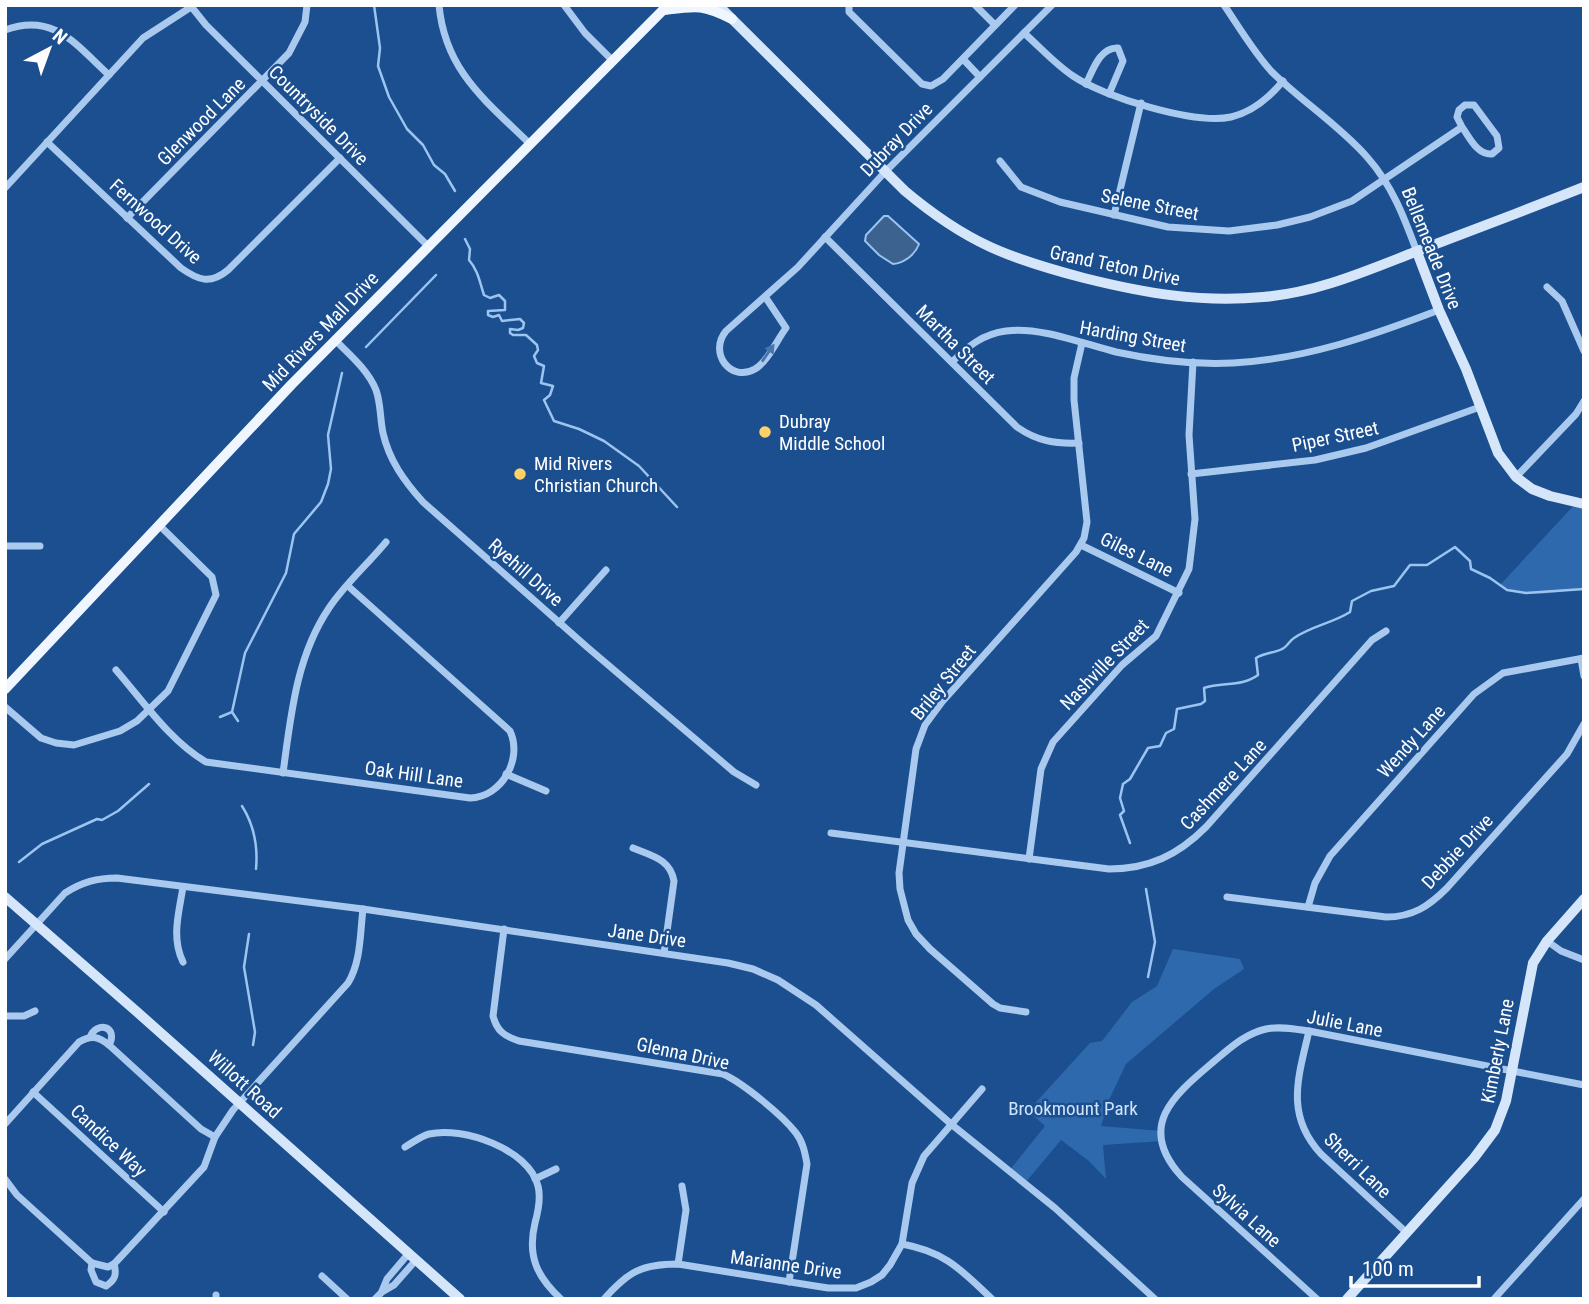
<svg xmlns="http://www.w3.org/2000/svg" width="1589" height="1304" font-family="'Roboto Condensed',sans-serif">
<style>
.green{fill:#2e69ad}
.water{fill:#3c6290;stroke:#9cc4f0;stroke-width:2}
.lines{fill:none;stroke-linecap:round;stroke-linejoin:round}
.stream{stroke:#9cc4f0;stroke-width:2.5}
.street{stroke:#a9c9ee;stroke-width:7}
.secondary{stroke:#d6e6fa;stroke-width:10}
.primary{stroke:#f0f6ff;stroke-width:10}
.oneway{fill:#4674ac}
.poi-dot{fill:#ffd166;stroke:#1b4f8f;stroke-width:2.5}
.labels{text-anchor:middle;stroke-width:5;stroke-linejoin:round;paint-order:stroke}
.street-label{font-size:19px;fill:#fff;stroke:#1b4f8f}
.poi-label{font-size:19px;fill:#fff;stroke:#1b4f8f;text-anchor:start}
.park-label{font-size:19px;fill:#cfe3fa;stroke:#1b4f8f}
</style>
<rect width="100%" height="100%" fill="#1b4f8f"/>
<g class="green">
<path d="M 1576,503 L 1584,504 L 1584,589 C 1558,592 1523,600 1500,585 Z"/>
<path d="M 1173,949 L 1240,959 L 1244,969 L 1214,989 L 1126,1064 L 1110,1098 L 1101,1126 L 1162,1131 L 1162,1141 L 1103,1145 L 1106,1179 L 1089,1161 L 1061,1140 L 1025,1183 L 1009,1171 L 1045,1126 L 1028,1111 L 1090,1043 L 1102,1041 L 1132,1002 L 1157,986 Z"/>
</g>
<path class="water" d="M 884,216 L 888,216 L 919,244 C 915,255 904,263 893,264 L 879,255 L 865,241 L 866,235 Z"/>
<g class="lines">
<g class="stream">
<path d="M 374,5 L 380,48 L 378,66 L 389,97 L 407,129 L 423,145 L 434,165 L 445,174 L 455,191"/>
<path d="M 465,239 L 470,249 L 469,260 C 478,270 480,283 484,295 L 490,298 L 499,295 L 505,301 L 505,310 L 488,311 L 488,315 L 493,317 L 499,315 L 502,321 L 520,319 L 524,323 L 523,328 L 518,330 L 510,329 L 510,333 L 513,335 L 526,335 L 537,345 L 538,350 L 534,356 L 537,363 L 544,366 L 541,383 L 553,386 L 550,395 L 544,400 L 554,421 L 579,429 L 604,441 L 639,466 L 677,507"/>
<path d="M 366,347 L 436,275"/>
<path d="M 220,717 L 232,712"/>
<path d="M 238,721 L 232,712 L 245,653 L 286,573 L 294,534 L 321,502 L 328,484 L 331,469 L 328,435 L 342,373"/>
<path d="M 242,806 C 254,825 258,847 256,869"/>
<path d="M 1130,843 L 1120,815 L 1124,811 L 1120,798 L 1123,784 L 1130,779 L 1148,748 L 1160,746 L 1166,733 L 1174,729 L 1177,709 L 1201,704 L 1205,701 L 1204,688 C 1223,682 1242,687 1258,675 L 1256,658 C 1264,653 1274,653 1282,649 C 1287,647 1289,641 1294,638 C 1311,626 1333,623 1350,612 L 1352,601 L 1371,591 L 1394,586 L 1410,565 L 1427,565 L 1455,547 L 1470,561 L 1471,569 L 1490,578 L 1507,590 L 1526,593 L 1584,589"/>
<path d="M 19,862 L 42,844 L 97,819 L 102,820 L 118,811 L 149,784"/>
<path d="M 1146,889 L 1155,942 L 1148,977"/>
<path d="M 249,934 L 244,967 L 255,1032 L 253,1045"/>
</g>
<g class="street">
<path d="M 190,5 L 206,25 L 428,246"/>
<path d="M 439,5 C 445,71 486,101 530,144"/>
<path d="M 564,5 L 585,33 L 613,61"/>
<path d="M 849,5 L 849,12 L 922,84 L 931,86 L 943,79 L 1015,5"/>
<path d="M 975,5 L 995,25"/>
<path d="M 1224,5 C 1239,27 1253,51 1271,71 C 1301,101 1339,125 1367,157 C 1392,185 1404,217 1417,252"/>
<path d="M 5,30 C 54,12 76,45 109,75"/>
<path d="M 1024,33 C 1040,47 1055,64 1073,76 C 1104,97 1195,125 1231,117 C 1253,112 1269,98 1283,81"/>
<path d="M 963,59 L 980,77"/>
<path d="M 1086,84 C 1093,70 1100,47 1118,48 L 1123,61 L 1109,94"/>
<path d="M 47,142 L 181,268 C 198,280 210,285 228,270 L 340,158"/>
<path d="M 1000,161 L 1021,187 L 1060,202 L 1168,227 L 1229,231 L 1277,225 L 1310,217 L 1352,201 L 1462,127 C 1470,138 1477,155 1492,154 L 1499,148 L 1497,136 L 1474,105 L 1465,105 L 1459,110 L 1457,117 L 1462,127"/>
<path d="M 5,188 L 143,38 L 191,7"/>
<path d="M 1114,215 L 1141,103"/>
<path d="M 127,218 L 289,53 L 305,22 L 307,5"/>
<path d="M 825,237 L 1017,427 C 1037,441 1055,444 1079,443"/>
<path d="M 1547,287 L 1562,301 L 1584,351"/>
<path d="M 766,298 L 786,328 C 777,340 768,361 755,369 C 731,383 708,353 726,331 L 798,267 L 885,172 L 1052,5"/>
<path d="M 335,340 C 350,355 368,370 376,390 C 381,404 380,419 383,433 C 389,460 404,481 423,502 L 587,647 L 734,772 L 756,785"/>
<path d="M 952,362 C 968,346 983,334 1006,331 C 1039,326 1084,344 1116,352 C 1153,360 1194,365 1233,363 C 1306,359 1371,336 1439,310"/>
<path d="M 1191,474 L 1315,460 L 1366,448 L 1480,407"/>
<path d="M 1516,477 L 1576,414 L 1584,401"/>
<path d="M 1081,545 L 1179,593"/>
<path d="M 5,546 L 40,546"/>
<path d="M 559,623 L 606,570"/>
<path d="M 1581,659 L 1584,676"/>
<path d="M 116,670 C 143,701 170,741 206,762 L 470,798 C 502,797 523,759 510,731 L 348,586"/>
<path d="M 5,707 L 41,738 L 56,743 L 74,745 L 120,731 L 137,721 L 168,691 L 216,595 L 212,577 L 159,525"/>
<path d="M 283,773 C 291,715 296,657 329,608 C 345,584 368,564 386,542"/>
<path d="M 506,774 L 546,791"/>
<path d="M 831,833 L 1109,869 C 1149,869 1178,855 1206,827 L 1372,640 L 1386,631"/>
<path d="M 633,848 C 652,856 670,859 674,881 L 664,953"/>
<path d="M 1029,859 L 1041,769 L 1053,742 L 1122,665 L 1156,636 L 1189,569 L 1195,519 L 1189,435 L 1193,362"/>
<path d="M 183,887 C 179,912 171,938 183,962"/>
<path d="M 1227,897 L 1386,917 C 1413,917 1429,906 1447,888 L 1567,754 L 1584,724"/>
<path d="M 1308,907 L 1315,883 L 1330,856 L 1474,694 L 1503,673 L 1584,658"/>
<path d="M 504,929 L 493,1016 C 497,1031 504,1036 519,1041 L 723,1074 C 743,1083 782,1115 796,1133 C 803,1142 805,1153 807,1164 L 789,1282"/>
<path d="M 1547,941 L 1561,951 L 1584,960"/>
<path d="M 5,959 L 65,893 C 82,882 97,878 117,878 L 363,909 L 728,963 L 753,969 L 778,980 L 816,1005 L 951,1124 L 1055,1208 L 1155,1299"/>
<path d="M 1026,1012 L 1000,1008 L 993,1004 L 930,949 L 916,934 L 908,920 L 900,889 L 899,873 L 916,749 L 925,725 L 942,702 L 1076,552 L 1084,538 L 1087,522 L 1074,400 L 1074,378 L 1082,343"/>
<path d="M 5,1016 L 24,1016 L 35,1011"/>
<path d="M 1309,1031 C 1298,1078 1285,1115 1321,1154 L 1407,1233"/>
<path d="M 90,1037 C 97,1020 119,1027 109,1045"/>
<path d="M 33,1092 L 164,1212"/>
<path d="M 5,1124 L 79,1042 C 91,1035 98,1036 109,1045 L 201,1129 L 215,1137"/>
<path d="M 405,1147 C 412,1143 421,1136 429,1134 C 462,1126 529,1149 538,1186 C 541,1197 538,1212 535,1223 C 527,1256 537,1277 561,1299"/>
<path d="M 5,1179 L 17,1195 L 92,1263 L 108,1267 L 114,1264 L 204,1167 L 215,1137 L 233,1110 L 348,983 C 361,962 360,934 363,909"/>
<path d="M 535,1179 L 556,1169"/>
<path d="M 902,1244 C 946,1252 961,1270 992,1299"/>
<path d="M 92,1263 L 91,1270 L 96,1282 L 106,1286 C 115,1280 117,1275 114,1264"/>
<path d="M 678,1264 L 686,1210 L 682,1186"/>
<path d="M 322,1276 L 347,1299"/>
<path d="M 382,1291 L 387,1279 L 409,1253"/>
<path d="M 216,1299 L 216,1295"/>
<path d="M 375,1299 L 382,1292 L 394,1285 L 416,1260"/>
<path d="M 604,1299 C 628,1272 641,1264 678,1264 L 828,1288 L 856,1288 L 871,1282 L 882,1275 L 890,1265 L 902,1244 L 912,1183 L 924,1156 L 982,1089"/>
<path d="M 1317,1299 L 1182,1177 C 1136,1127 1173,1096 1212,1063 C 1229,1049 1244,1034 1266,1029 C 1280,1026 1295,1029 1309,1031 L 1584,1085"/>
<path d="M 1494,1299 L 1584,1199"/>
</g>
<g class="secondary">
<path d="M 718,5 L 905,191 C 967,243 1008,258 1084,278 C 1144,293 1201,303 1263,297 C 1316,293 1366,271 1415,252 C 1471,231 1528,209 1584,187"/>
<path d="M 1417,252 L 1439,310 L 1466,369 L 1498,453 L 1516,477 L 1532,489 L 1550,496 L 1584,504"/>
<path d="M 5,897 L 136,1011 L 460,1299"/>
<path d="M 1347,1299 L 1474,1158 L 1495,1130 L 1506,1101 L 1533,963 L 1547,941 L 1584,899"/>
</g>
<g class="primary">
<path d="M 664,10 C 696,6 702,4 732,19"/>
<path d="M 5,689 L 292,384 L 668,5"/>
</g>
</g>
<defs><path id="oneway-solid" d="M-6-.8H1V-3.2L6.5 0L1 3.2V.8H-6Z" transform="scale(1.75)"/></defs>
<use class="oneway" href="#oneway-solid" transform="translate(768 353) rotate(-55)"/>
<g class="poi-dot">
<circle cx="765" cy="432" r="7"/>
<circle cx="520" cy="474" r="7"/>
</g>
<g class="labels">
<g class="street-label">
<text transform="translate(319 115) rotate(45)" y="7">Countryside Drive</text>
<text transform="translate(201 121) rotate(-45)" y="7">Glenwood Lane</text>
<text transform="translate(896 139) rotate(-46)" y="7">Dubray Drive</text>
<text transform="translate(1150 204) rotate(11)" y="7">Selene Street</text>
<text transform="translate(156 221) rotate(42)" y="7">Fernwood Drive</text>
<text transform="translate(1432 248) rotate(68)" y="7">Bellemeade Drive</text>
<text transform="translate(1115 265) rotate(12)" y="7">Grand Teton Drive</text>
<text transform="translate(320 331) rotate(-46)" y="7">Mid Rivers Mall Drive</text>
<text transform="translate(1133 336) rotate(10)" y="7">Harding Street</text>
<text transform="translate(956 344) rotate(45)" y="7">Martha Street</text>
<text transform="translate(1335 436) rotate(-12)" y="7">Piper Street</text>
<text transform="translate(1137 554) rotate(26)" y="7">Giles Lane</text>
<text transform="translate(526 572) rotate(41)" y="7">Ryehill Drive</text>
<text transform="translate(1104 664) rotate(-46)" y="7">Nashville Street</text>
<text transform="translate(943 682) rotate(-51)" y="7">Briley Street</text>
<text transform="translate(1411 741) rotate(-48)" y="7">Wendy Lane</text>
<text transform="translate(414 774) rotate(8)" y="7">Oak Hill Lane</text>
<text transform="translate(1223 784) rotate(-47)" y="7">Cashmere Lane</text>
<text transform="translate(1457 851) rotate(-47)" y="7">Debbie Drive</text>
<text transform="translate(647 935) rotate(8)" y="7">Jane Drive</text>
<text transform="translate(1345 1023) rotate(11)" y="7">Julie Lane</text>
<text transform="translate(1497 1051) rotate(-79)" y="7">Kimberly Lane</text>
<text transform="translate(683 1053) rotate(12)" y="7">Glenna Drive</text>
<text transform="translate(245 1084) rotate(42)" y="7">Willott Road</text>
<text transform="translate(109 1140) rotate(43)" y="7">Candice Way</text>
<text transform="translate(1358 1165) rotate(44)" y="7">Sherri Lane</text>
<text transform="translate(1247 1215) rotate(42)" y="7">Sylvia Lane</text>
<text transform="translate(786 1264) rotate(8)" y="7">Marianne Drive</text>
</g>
<g class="poi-label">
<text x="779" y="428">Dubray<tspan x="779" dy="22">Middle School</tspan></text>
<text x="534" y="470">Mid Rivers<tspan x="534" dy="22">Christian Church</tspan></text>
</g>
<g class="park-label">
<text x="1073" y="1115">Brookmount Park</text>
</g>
</g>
<rect width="1589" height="1304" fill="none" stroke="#ffffff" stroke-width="14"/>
<g transform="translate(49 49) rotate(41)" stroke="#1b4f8f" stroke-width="5" paint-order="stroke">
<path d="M0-5L12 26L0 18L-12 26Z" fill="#ffffff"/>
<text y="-10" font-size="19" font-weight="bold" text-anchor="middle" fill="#ffffff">N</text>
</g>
<path d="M1351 1276v10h128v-10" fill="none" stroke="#ffffff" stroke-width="3.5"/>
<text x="1362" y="1276" font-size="21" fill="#ffffff" stroke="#1b4f8f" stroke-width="5" paint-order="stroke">100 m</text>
</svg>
